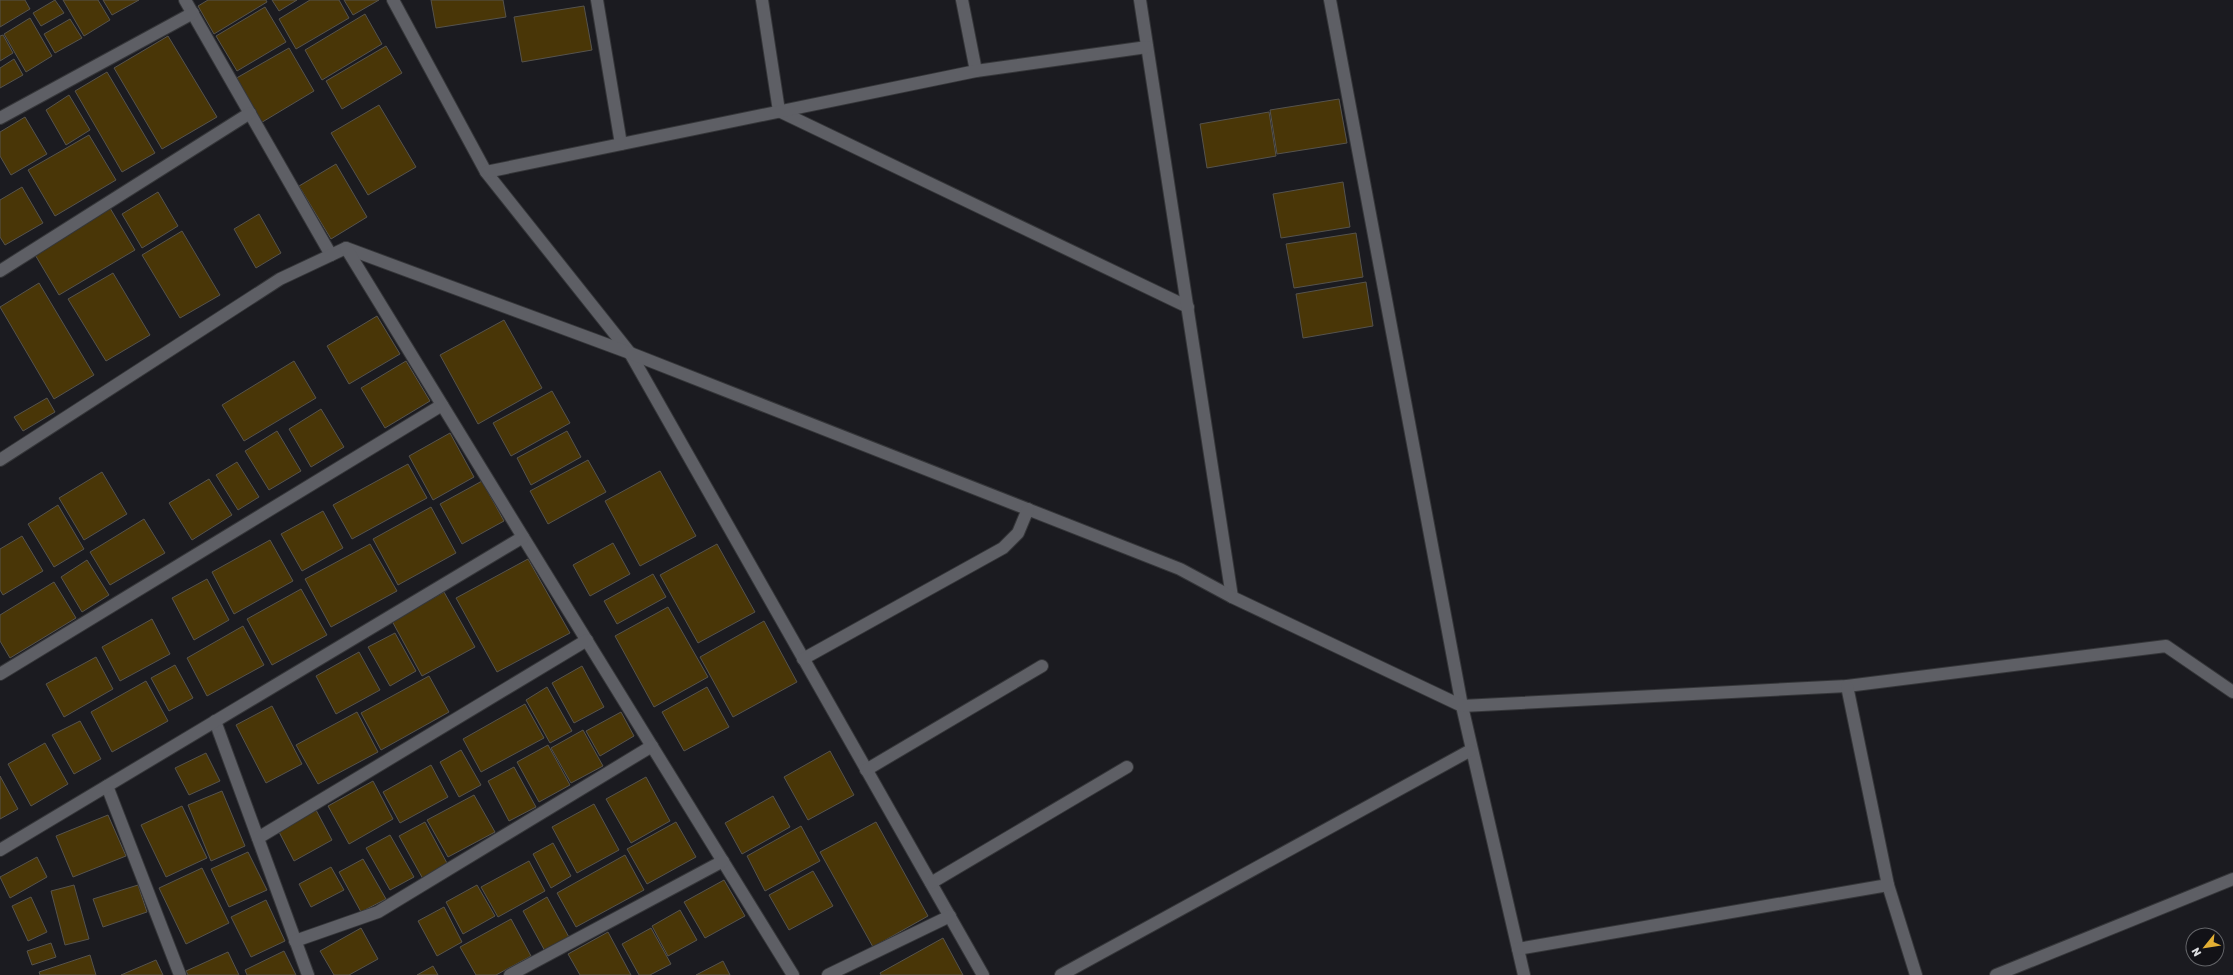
<svg xmlns="http://www.w3.org/2000/svg" width="2233" height="975" font-family="Rubik,sans-serif">
<style>
.building{fill:#493607;stroke:#56534d}
.lines{fill:none;stroke-linecap:round;stroke-linejoin:round}
.minor-casing{stroke:#353639;stroke-width:14}
.minor{stroke:#5e5f65;stroke-width:12}
</style>
<rect width="100%" height="100%" fill="#1b1b20"/>
<g class="building">
<path d="M 0,0 L 25,0 L 30,9 L 0,27 Z"/>
<path d="M 55,0 L 64,13 L 41,26 L 33,13 Z"/>
<path d="M 63,0 L 98,0 L 110,20 L 84,36 Z"/>
<path d="M 103,0 L 139,0 L 112,15 Z"/>
<path d="M 208,0 L 266,0 L 267,2 L 214,34 L 198,6 Z"/>
<path d="M 272,0 L 297,0 L 279,11 Z"/>
<path d="M 310,0 L 339,0 L 349,18 L 296,49 L 279,19 Z"/>
<path d="M 344,0 L 379,0 L 353,15 Z"/>
<path d="M 431,0 L 503,0 L 506,17 L 436,28 Z"/>
<path d="M 584,6 L 592,50 L 522,62 L 514,17 Z"/>
<path d="M 265,7 L 286,42 L 237,71 L 216,36 Z"/>
<path d="M 365,14 L 382,44 L 322,80 L 305,50 Z"/>
<path d="M 30,18 L 52,56 L 26,72 L 4,34 Z"/>
<path d="M 70,19 L 82,38 L 55,53 L 44,34 Z"/>
<path d="M 3,35 L 13,53 L 0,61 L 0,36 Z"/>
<path d="M 168,36 L 217,117 L 162,149 L 114,68 Z"/>
<path d="M 386,46 L 402,73 L 342,109 L 326,81 Z"/>
<path d="M 289,48 L 314,91 L 259,124 L 233,80 Z"/>
<path d="M 14,59 L 23,75 L 0,88 L 0,68 Z"/>
<path d="M 107,72 L 155,153 L 122,172 L 75,91 Z"/>
<path d="M 69,95 L 90,130 L 66,145 L 46,110 Z"/>
<path d="M 1339,99 L 1347,143 L 1277,154 L 1270,110 Z"/>
<path d="M 379,105 L 416,167 L 368,195 L 331,133 Z"/>
<path d="M 1269,112 L 1276,156 L 1207,168 L 1200,124 Z"/>
<path d="M 25,117 L 47,154 L 11,175 L 0,156 L 0,132 Z"/>
<path d="M 89,135 L 116,180 L 55,216 L 28,170 Z"/>
<path d="M 336,164 L 367,217 L 331,239 L 299,186 Z"/>
<path d="M 1343,182 L 1350,227 L 1281,238 L 1273,194 Z"/>
<path d="M 22,187 L 43,223 L 5,245 L 0,237 L 0,200 Z"/>
<path d="M 158,192 L 178,226 L 142,248 L 122,214 Z"/>
<path d="M 110,208 L 135,250 L 59,295 L 34,253 Z"/>
<path d="M 259,214 L 281,253 L 256,268 L 234,229 Z"/>
<path d="M 182,231 L 220,295 L 180,318 L 142,255 Z"/>
<path d="M 1356,233 L 1363,277 L 1294,288 L 1286,244 Z"/>
<path d="M 113,273 L 150,335 L 106,361 L 68,299 Z"/>
<path d="M 1366,282 L 1373,326 L 1303,338 L 1296,294 Z"/>
<path d="M 39,283 L 94,375 L 54,399 L 0,307 Z"/>
<path d="M 377,316 L 400,354 L 349,384 L 327,346 Z"/>
<path d="M 504,320 L 542,388 L 478,424 L 440,355 Z"/>
<path d="M 294,361 L 316,398 L 244,441 L 222,405 Z"/>
<path d="M 406,361 L 430,401 L 385,428 L 361,388 Z"/>
<path d="M 552,391 L 570,423 L 511,456 L 493,423 Z"/>
<path d="M 47,398 L 55,412 L 23,431 L 14,417 Z"/>
<path d="M 321,409 L 344,447 L 311,467 L 289,429 Z"/>
<path d="M 277,431 L 301,471 L 269,490 L 245,451 Z"/>
<path d="M 567,431 L 581,457 L 531,485 L 517,458 Z"/>
<path d="M 450,433 L 474,477 L 433,500 L 409,456 Z"/>
<path d="M 588,460 L 606,492 L 548,524 L 530,491 Z"/>
<path d="M 237,462 L 259,497 L 238,510 L 216,475 Z"/>
<path d="M 408,464 L 427,498 L 352,539 L 333,505 Z"/>
<path d="M 660,471 L 696,536 L 640,566 L 605,501 Z"/>
<path d="M 102,472 L 127,514 L 84,540 L 59,498 Z"/>
<path d="M 209,479 L 232,515 L 192,540 L 169,503 Z"/>
<path d="M 482,481 L 504,521 L 462,544 L 440,504 Z"/>
<path d="M 58,505 L 84,549 L 54,567 L 28,524 Z"/>
<path d="M 431,507 L 456,553 L 398,585 L 373,539 Z"/>
<path d="M 323,511 L 343,548 L 302,571 L 281,534 Z"/>
<path d="M 144,519 L 165,553 L 110,585 L 90,552 Z"/>
<path d="M 22,536 L 43,571 L 3,595 L 0,590 L 0,549 Z"/>
<path d="M 270,540 L 293,581 L 234,614 L 212,572 Z"/>
<path d="M 613,543 L 630,574 L 590,596 L 573,565 Z"/>
<path d="M 370,544 L 397,591 L 331,627 L 305,579 Z"/>
<path d="M 717,544 L 755,612 L 698,643 L 660,575 Z"/>
<path d="M 528,559 L 570,633 L 497,672 L 456,598 Z"/>
<path d="M 87,560 L 109,595 L 82,612 L 61,577 Z"/>
<path d="M 653,574 L 666,597 L 617,624 L 604,601 Z"/>
<path d="M 207,579 L 229,620 L 194,640 L 172,598 Z"/>
<path d="M 54,582 L 76,618 L 10,658 L 0,641 L 0,615 Z"/>
<path d="M 301,589 L 327,635 L 272,665 L 247,619 Z"/>
<path d="M 444,592 L 475,647 L 422,676 L 392,621 Z"/>
<path d="M 668,607 L 708,677 L 654,707 L 615,636 Z"/>
<path d="M 152,619 L 170,654 L 120,681 L 102,647 Z"/>
<path d="M 764,621 L 797,682 L 733,717 L 700,657 Z"/>
<path d="M 243,626 L 264,665 L 207,696 L 187,658 Z"/>
<path d="M 395,633 L 416,671 L 390,686 L 368,647 Z"/>
<path d="M 359,652 L 380,690 L 336,714 L 316,676 Z"/>
<path d="M 96,657 L 113,689 L 64,717 L 46,684 Z"/>
<path d="M 175,665 L 193,698 L 169,711 L 151,678 Z"/>
<path d="M 582,666 L 604,707 L 574,723 L 552,683 Z"/>
<path d="M 429,676 L 449,712 L 381,750 L 361,713 Z"/>
<path d="M 146,681 L 168,721 L 112,752 L 91,712 Z"/>
<path d="M 547,687 L 572,731 L 550,743 L 526,700 Z"/>
<path d="M 707,687 L 729,727 L 684,751 L 662,712 Z"/>
<path d="M 525,704 L 544,738 L 481,772 L 463,739 Z"/>
<path d="M 272,706 L 302,764 L 266,783 L 236,725 Z"/>
<path d="M 357,712 L 378,752 L 318,784 L 296,745 Z"/>
<path d="M 621,712 L 634,736 L 600,756 L 586,731 Z"/>
<path d="M 80,721 L 101,759 L 74,774 L 52,735 Z"/>
<path d="M 583,730 L 603,766 L 571,783 L 551,748 Z"/>
<path d="M 45,743 L 68,784 L 31,806 L 8,764 Z"/>
<path d="M 548,745 L 570,785 L 539,802 L 517,762 Z"/>
<path d="M 461,750 L 481,785 L 459,797 L 440,762 Z"/>
<path d="M 830,751 L 854,795 L 808,820 L 784,777 Z"/>
<path d="M 206,753 L 220,781 L 189,795 L 175,768 Z"/>
<path d="M 431,765 L 448,797 L 400,823 L 383,792 Z"/>
<path d="M 514,767 L 536,807 L 509,821 L 488,781 Z"/>
<path d="M 0,776 L 18,809 L 0,819 Z"/>
<path d="M 646,777 L 670,821 L 631,843 L 606,799 Z"/>
<path d="M 373,781 L 393,819 L 349,844 L 328,806 Z"/>
<path d="M 222,791 L 245,846 L 211,861 L 188,805 Z"/>
<path d="M 474,795 L 495,832 L 448,857 L 427,820 Z"/>
<path d="M 773,796 L 790,827 L 742,854 L 725,823 Z"/>
<path d="M 594,804 L 619,850 L 577,873 L 552,827 Z"/>
<path d="M 182,806 L 207,858 L 166,877 L 141,825 Z"/>
<path d="M 316,810 L 332,840 L 294,861 L 278,830 Z"/>
<path d="M 108,815 L 126,856 L 73,877 L 56,836 Z"/>
<path d="M 425,822 L 448,865 L 423,879 L 399,836 Z"/>
<path d="M 676,822 L 696,857 L 647,884 L 627,849 Z"/>
<path d="M 876,822 L 928,916 L 873,947 L 820,852 Z"/>
<path d="M 801,826 L 820,861 L 765,891 L 747,856 Z"/>
<path d="M 390,835 L 414,877 L 390,890 L 366,848 Z"/>
<path d="M 553,843 L 571,876 L 551,888 L 533,854 Z"/>
<path d="M 248,852 L 267,890 L 229,907 L 211,869 Z"/>
<path d="M 625,855 L 644,890 L 576,927 L 557,893 Z"/>
<path d="M 37,857 L 47,877 L 10,898 L 0,877 Z"/>
<path d="M 363,859 L 386,899 L 361,912 L 339,872 Z"/>
<path d="M 529,861 L 545,891 L 498,917 L 481,887 Z"/>
<path d="M 331,867 L 344,890 L 311,907 L 299,884 Z"/>
<path d="M 202,868 L 229,923 L 186,944 L 159,888 Z"/>
<path d="M 813,871 L 833,906 L 789,930 L 769,895 Z"/>
<path d="M 724,880 L 745,916 L 705,938 L 684,902 Z"/>
<path d="M 74,885 L 89,939 L 65,945 L 51,891 Z"/>
<path d="M 138,885 L 147,912 L 103,927 L 93,899 Z"/>
<path d="M 477,885 L 495,916 L 463,934 L 446,902 Z"/>
<path d="M 31,897 L 47,932 L 28,941 L 12,906 Z"/>
<path d="M 547,897 L 570,939 L 546,953 L 523,911 Z"/>
<path d="M 266,900 L 285,941 L 251,957 L 231,917 Z"/>
<path d="M 444,907 L 462,942 L 437,956 L 418,921 Z"/>
<path d="M 680,910 L 697,940 L 668,956 L 652,926 Z"/>
<path d="M 511,919 L 531,956 L 496,975 L 476,975 L 460,947 Z"/>
<path d="M 361,928 L 378,959 L 349,975 L 334,975 L 320,951 Z"/>
<path d="M 651,928 L 671,964 L 650,975 L 639,975 L 622,944 Z"/>
<path d="M 608,932 L 631,975 L 580,975 L 568,954 Z"/>
<path d="M 943,938 L 963,975 L 881,975 L 880,973 Z"/>
<path d="M 51,943 L 56,957 L 32,965 L 27,951 Z"/>
<path d="M 284,951 L 296,975 L 247,975 L 245,970 Z"/>
<path d="M 228,952 L 239,975 L 188,975 L 186,971 Z"/>
<path d="M 90,955 L 96,975 L 40,975 L 39,972 Z"/>
<path d="M 156,960 L 163,975 L 121,975 Z"/>
<path d="M 723,961 L 730,975 L 696,975 Z"/>
<path d="M 433,966 L 438,975 L 417,975 Z"/>
</g>
<g class="lines">
<g class="minor-casing">
<g id="minor">
<path d="M 185,0 L 331,255"/>
<path d="M 393,0 L 486,172 L 630,353 L 983,975"/>
<path d="M 597,0 L 621,144"/>
<path d="M 762,0 L 779,111 L 1188,307"/>
<path d="M 962,0 L 976,71"/>
<path d="M 1140,0 L 1232,597"/>
<path d="M 1330,0 L 1462,706 L 1524,975"/>
<path d="M 0,118 L 193,13"/>
<path d="M 486,172 L 976,71 L 1147,47"/>
<path d="M 0,271 L 250,113"/>
<path d="M 0,460 L 280,279 L 346,248 L 630,353 L 1180,569 L 1232,597 L 1462,706 L 1847,686 L 2166,646 L 2233,692"/>
<path d="M 523,537 L 793,975"/>
<path d="M 803,659 L 1003,548 L 1018,533 L 1028,509"/>
<path d="M 0,674 L 442,405"/>
<path d="M 215,721 L 308,975"/>
<path d="M 866,770 L 1042,666"/>
<path d="M 107,786 L 180,975"/>
<path d="M 258,838 L 587,640"/>
<path d="M 0,850 L 523,537 L 346,248"/>
<path d="M 931,883 L 1127,767"/>
<path d="M 1888,885 L 1916,975"/>
<path d="M 295,941 L 378,912 L 652,746"/>
<path d="M 1518,949 L 1888,885 L 1847,686"/>
<path d="M 510,975 L 723,861"/>
<path d="M 828,975 L 950,916"/>
<path d="M 1061,975 L 1471,750"/>
<path d="M 1996,975 L 2233,879"/>
</g>
</g>
<use href="#minor" class="minor"/>
</g>
<g transform="translate(2205 947) rotate(240)"><circle r="19" fill="#121217" stroke="#636468"/>
<path d="M0-3L7 15L0 10L-7 15Z" fill="#e2af34"/>
<text y="-6" font-size="11" font-weight="bold" text-anchor="middle" fill="#dddee1">N</text>
</g>
</svg>
